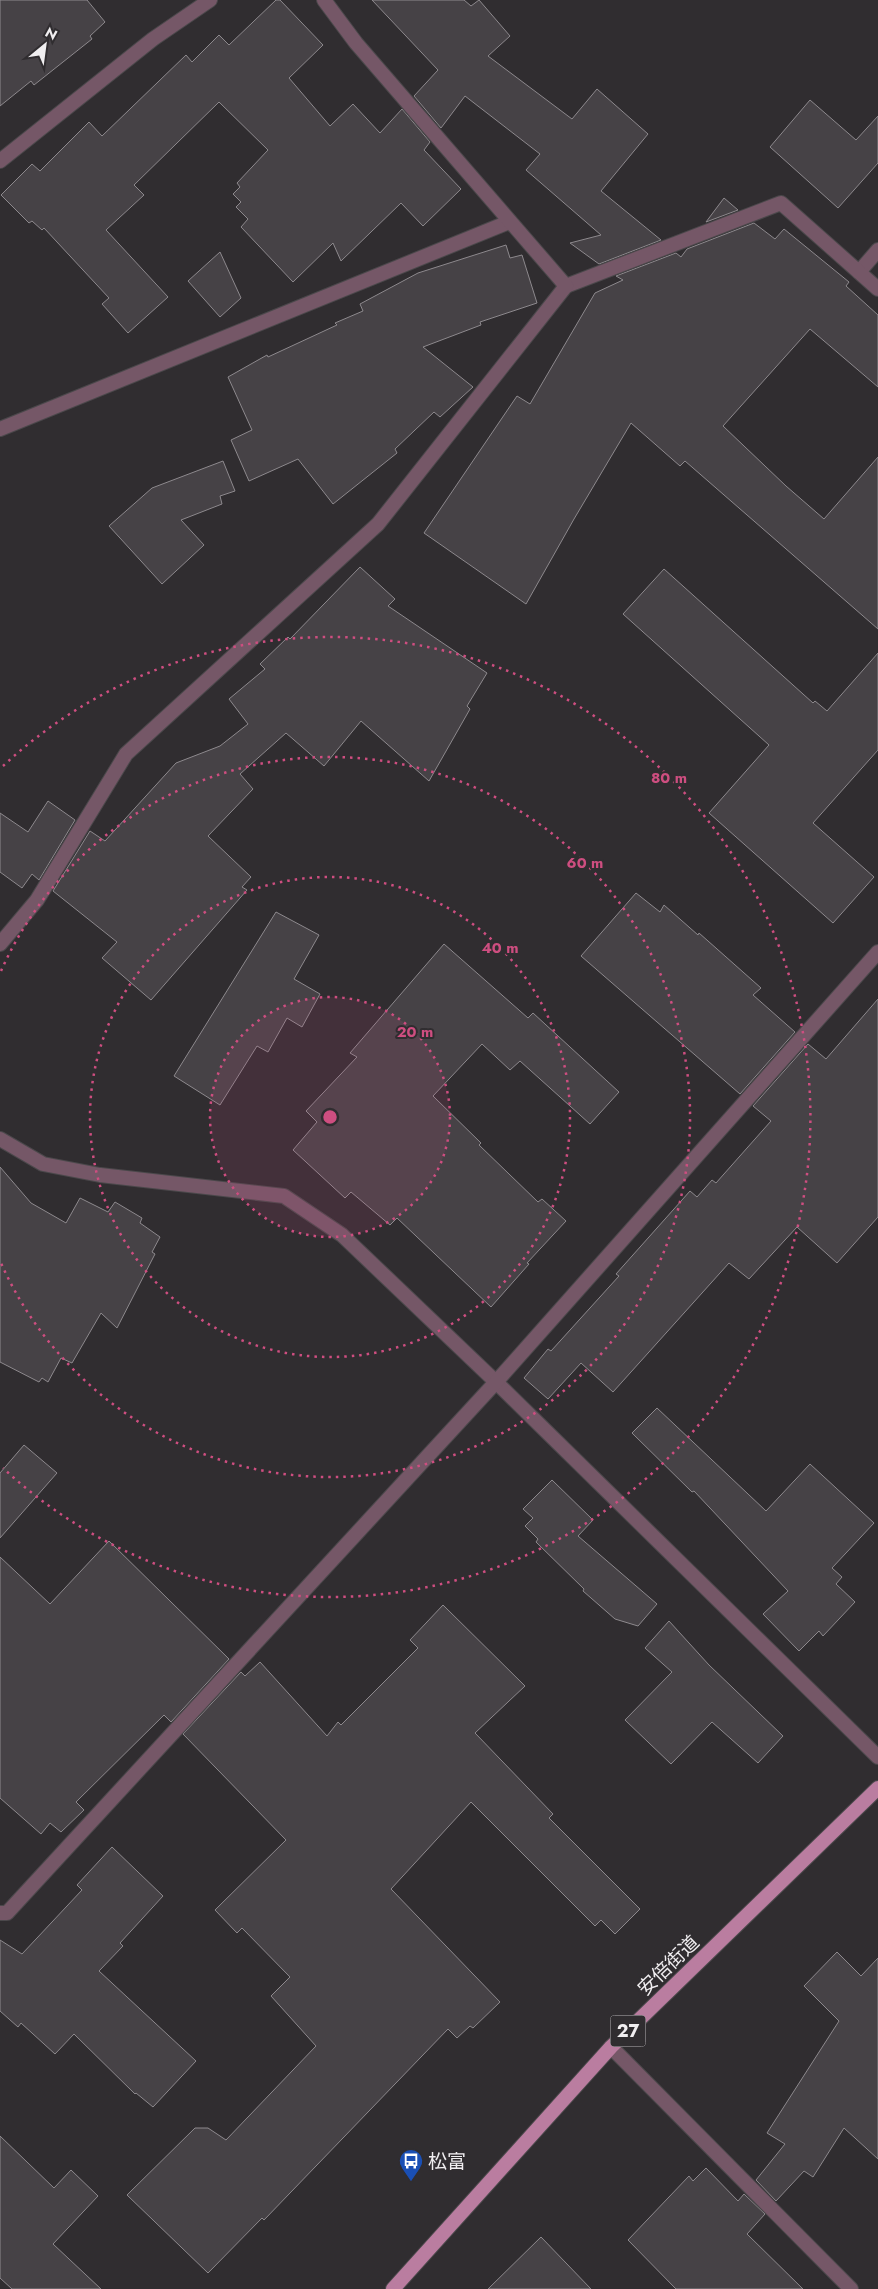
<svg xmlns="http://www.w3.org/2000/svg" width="878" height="2289" font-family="Jost,'Noto Sans JP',sans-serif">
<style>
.building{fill:#464246;stroke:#8d898d}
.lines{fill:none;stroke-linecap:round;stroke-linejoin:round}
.minor-casing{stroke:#4b484b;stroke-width:16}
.primary-casing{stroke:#4b484b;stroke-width:16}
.minor{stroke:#755767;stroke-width:14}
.primary{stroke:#ba7da0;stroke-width:14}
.ring{fill:none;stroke:#ce4e80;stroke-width:2.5;stroke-dasharray:2.5 5}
.labels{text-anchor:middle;stroke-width:4;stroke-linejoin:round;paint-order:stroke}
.shield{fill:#302d30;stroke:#b6b4b6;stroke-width:1}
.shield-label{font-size:18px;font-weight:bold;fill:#f0eef0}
.street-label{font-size:19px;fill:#f0eef0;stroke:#302d30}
.poi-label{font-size:19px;fill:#f0eef0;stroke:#302d30;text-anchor:start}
.centre{fill:#ce4e80;stroke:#302d30;stroke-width:2.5}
.ring-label{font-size:15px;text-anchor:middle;font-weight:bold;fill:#ce4e80;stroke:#302d30;stroke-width:4;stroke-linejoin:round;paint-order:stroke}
</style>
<rect width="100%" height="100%" fill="#302d30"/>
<g class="building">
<path d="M 0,0 L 87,0 L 105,22 L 90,36 L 92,39 L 34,85 L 31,81 L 0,106 Z"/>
<path d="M 276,0 L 280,0 L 323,45 L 289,78 L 330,126 L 353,104 L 380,133 L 402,109 L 430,142 L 424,150 L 461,189 L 423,226 L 401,203 L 341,261 L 333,243 L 293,282 L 241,227 L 248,219 L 236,207 L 241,202 L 233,194 L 240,187 L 237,183 L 268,150 L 219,102 L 134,185 L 144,195 L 106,230 L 168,297 L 128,333 L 102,304 L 109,298 L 44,228 L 42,230 L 32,221 L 29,223 L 1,195 L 32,164 L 40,171 L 89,122 L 102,136 L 186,55 L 192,62 L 219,35 L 229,45 Z"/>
<path d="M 372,0 L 464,0 L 471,6 L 479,0 L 510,36 L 488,56 L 572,119 L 597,89 L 648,134 L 601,191 L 661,240 L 599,264 L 570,243 L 601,235 L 526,170 L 540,154 L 465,96 L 441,128 L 414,96 L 438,70 Z"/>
<path d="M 810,100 L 856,140 L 878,116 L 878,163 L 838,208 L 770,147 Z"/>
<path d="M 724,198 L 738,210 L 706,222 Z"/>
<path d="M 754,223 L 775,239 L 784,229 L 849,282 L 846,286 L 878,315 L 878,387 L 810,329 L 723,426 L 786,486 L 824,519 L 878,457 L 878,629 L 685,461 L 680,466 L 631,423 L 574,519 L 526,604 L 424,533 L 517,396 L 530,404 L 595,293 L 623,280 L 616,276 L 676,253 L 681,257 L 687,249 Z"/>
<path d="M 506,245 L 510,258 L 522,255 L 537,303 L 480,322 L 481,325 L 423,347 L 473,387 L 440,417 L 434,412 L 395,449 L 397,453 L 333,504 L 298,459 L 249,481 L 231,440 L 252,430 L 228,377 L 267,355 L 268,357 L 337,325 L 335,323 L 363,311 L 360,304 L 418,273 Z"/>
<path d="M 220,252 L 241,298 L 220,317 L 188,281 Z"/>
<path d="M 223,461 L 235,491 L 220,496 L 222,504 L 181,520 L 204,545 L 162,584 L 109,526 L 152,488 Z"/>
<path d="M 360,567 L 395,599 L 388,606 L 487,673 L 467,706 L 470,709 L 429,781 L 361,721 L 324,766 L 286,733 L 240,774 L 253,789 L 208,836 L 251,877 L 242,887 L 247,890 L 151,1000 L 102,958 L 117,942 L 53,891 L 90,831 L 105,841 L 176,763 L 220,746 L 248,724 L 229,699 L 265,669 L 260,664 L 288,637 L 290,639 Z"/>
<path d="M 664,569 L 813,703 L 815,701 L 827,711 L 878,653 L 878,750 L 813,823 L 874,877 L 833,923 L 709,813 L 769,745 L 623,614 Z"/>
<path d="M 48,801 L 75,820 L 39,880 L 32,874 L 22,888 L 0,872 L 0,813 L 28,832 Z"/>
<path d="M 636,893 L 660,912 L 664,905 L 698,935 L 699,933 L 761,988 L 753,995 L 795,1032 L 740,1094 L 581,956 Z"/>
<path d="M 276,912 L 319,935 L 294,979 L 320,994 L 302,1027 L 287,1018 L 268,1052 L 257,1046 L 220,1105 L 174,1076 Z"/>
<path d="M 444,944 L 528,1018 L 533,1013 L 619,1092 L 590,1124 L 520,1061 L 510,1070 L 482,1044 L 433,1096 L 481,1143 L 479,1145 L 538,1202 L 542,1199 L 566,1221 L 527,1263 L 529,1264 L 491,1307 L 397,1218 L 390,1225 L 351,1192 L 345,1198 L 293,1150 L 317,1122 L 306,1111 L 357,1057 L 350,1053 Z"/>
<path d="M 878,999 L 878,1217 L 837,1263 L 797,1227 L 749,1279 L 729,1263 L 613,1392 L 581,1363 L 548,1399 L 524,1378 L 548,1349 L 551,1351 L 619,1276 L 616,1274 L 690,1191 L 697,1197 L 712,1180 L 716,1183 L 771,1121 L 753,1106 L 808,1044 L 826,1059 Z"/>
<path d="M 0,1167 L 31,1203 L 66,1223 L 80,1198 L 108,1212 L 115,1202 L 142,1218 L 140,1223 L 160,1237 L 152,1252 L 155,1254 L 117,1328 L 101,1313 L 72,1363 L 61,1358 L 48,1382 L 42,1378 L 39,1382 L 0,1362 Z"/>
<path d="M 657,1408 L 766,1511 L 810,1464 L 874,1523 L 832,1568 L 842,1577 L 836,1584 L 855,1602 L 823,1636 L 819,1631 L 799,1651 L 763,1614 L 788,1591 L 694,1491 L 692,1492 L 632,1433 Z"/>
<path d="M 24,1445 L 57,1473 L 0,1538 L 0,1473 Z"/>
<path d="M 552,1480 L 593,1520 L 578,1536 L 657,1604 L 638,1626 L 615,1619 L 583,1591 L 584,1589 L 536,1542 L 538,1539 L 525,1526 L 533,1518 L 523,1509 Z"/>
<path d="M 109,1541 L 229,1659 L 171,1722 L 164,1715 L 76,1802 L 84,1810 L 61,1832 L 50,1823 L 41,1834 L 0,1798 L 0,1557 L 50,1604 Z"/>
<path d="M 443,1605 L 525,1686 L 475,1733 L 553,1814 L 549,1818 L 640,1909 L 615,1934 L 601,1920 L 595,1926 L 471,1802 L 391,1889 L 500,2002 L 473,2028 L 470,2026 L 457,2038 L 448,2029 L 264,2220 L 262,2218 L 208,2273 L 127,2195 L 195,2128 L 208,2128 L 226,2140 L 316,2046 L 271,1996 L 290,1977 L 242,1928 L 237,1933 L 215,1910 L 286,1840 L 183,1734 L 241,1672 L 245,1676 L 260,1662 L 327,1736 L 338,1722 L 341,1725 L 418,1648 L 410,1640 Z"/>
<path d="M 669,1621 L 709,1665 L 783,1736 L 758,1763 L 712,1722 L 671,1764 L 625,1720 L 672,1672 L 645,1648 Z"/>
<path d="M 112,1847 L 163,1896 L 120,1943 L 123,1946 L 99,1971 L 196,2061 L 153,2107 L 136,2093 L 135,2094 L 74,2034 L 55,2054 L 21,2023 L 18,2027 L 0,2011 L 0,1940 L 22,1954 L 82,1890 L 77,1885 Z"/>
<path d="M 837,1952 L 861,1976 L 878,1958 L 878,2159 L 844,2128 L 813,2177 L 804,2171 L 776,2201 L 756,2180 L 785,2144 L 767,2133 L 839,2021 L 804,1986 Z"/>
<path d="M 0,2136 L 54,2188 L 71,2170 L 98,2196 L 53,2244 L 101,2289 L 12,2289 L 0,2278 Z"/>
<path d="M 706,2168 L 738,2201 L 744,2194 L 765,2214 L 747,2234 L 803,2289 L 676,2289 L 628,2240 L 689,2176 L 693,2181 Z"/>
<path d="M 541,2237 L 591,2289 L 488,2289 Z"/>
</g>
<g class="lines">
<g class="minor-casing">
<g id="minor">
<path d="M 0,161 L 153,39 L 210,0"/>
<path d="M 859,272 L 878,250"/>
<path d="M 566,286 L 781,203 L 878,289"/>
<path d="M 0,429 L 509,222"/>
<path d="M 0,944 L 37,900 L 126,754 L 378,524 L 566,286 L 356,43 L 324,0"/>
<path d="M 0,1139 L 43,1164 L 100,1175 L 284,1196 L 342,1235 L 496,1382 L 878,1757"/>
<path d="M 0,1913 L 7,1913 L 496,1382 L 878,952"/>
<path d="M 611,2047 L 851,2289"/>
</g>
</g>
<g class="primary-casing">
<path id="primary" d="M 393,2289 L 611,2047 L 878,1788"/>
</g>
<use href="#minor" class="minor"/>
<use href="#primary" class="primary"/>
</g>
<circle cx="330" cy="1117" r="120" fill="#ce4e80" fill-opacity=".12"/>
<g class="ring">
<circle cx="330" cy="1117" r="120"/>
<circle cx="330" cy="1117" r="240"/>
<path d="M1 971A360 360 0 1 1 1 1263"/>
<path d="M3 766A480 480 0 1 1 3 1468"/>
</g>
<defs>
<g id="bus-pin" transform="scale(1.25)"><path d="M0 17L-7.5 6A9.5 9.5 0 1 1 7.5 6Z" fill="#1a4fb4" stroke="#302d30"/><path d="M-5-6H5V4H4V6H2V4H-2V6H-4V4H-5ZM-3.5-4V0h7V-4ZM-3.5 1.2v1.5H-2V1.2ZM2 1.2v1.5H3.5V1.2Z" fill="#fff"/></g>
</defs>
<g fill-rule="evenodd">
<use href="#bus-pin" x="411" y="2161"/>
</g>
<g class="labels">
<rect class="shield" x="610.5" y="2015.5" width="35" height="31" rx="4"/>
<g class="shield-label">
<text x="628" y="2037">27</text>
</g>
<g class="street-label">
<text transform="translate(668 1965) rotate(-44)" y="7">安倍街道</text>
</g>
<g class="poi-label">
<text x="428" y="2168">松富</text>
</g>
</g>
<circle cx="330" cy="1117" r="8" class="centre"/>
<g class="ring-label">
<text x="669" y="783">80 m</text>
<text x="585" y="868">60 m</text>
<text x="500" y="953">40 m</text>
<text x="415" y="1037">20 m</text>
</g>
<g transform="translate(45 45) rotate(29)" stroke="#302d30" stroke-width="4" paint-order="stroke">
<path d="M0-4L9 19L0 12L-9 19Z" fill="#f0eef0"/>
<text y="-8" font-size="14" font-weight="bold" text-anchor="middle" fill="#f0eef0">N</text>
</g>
</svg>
